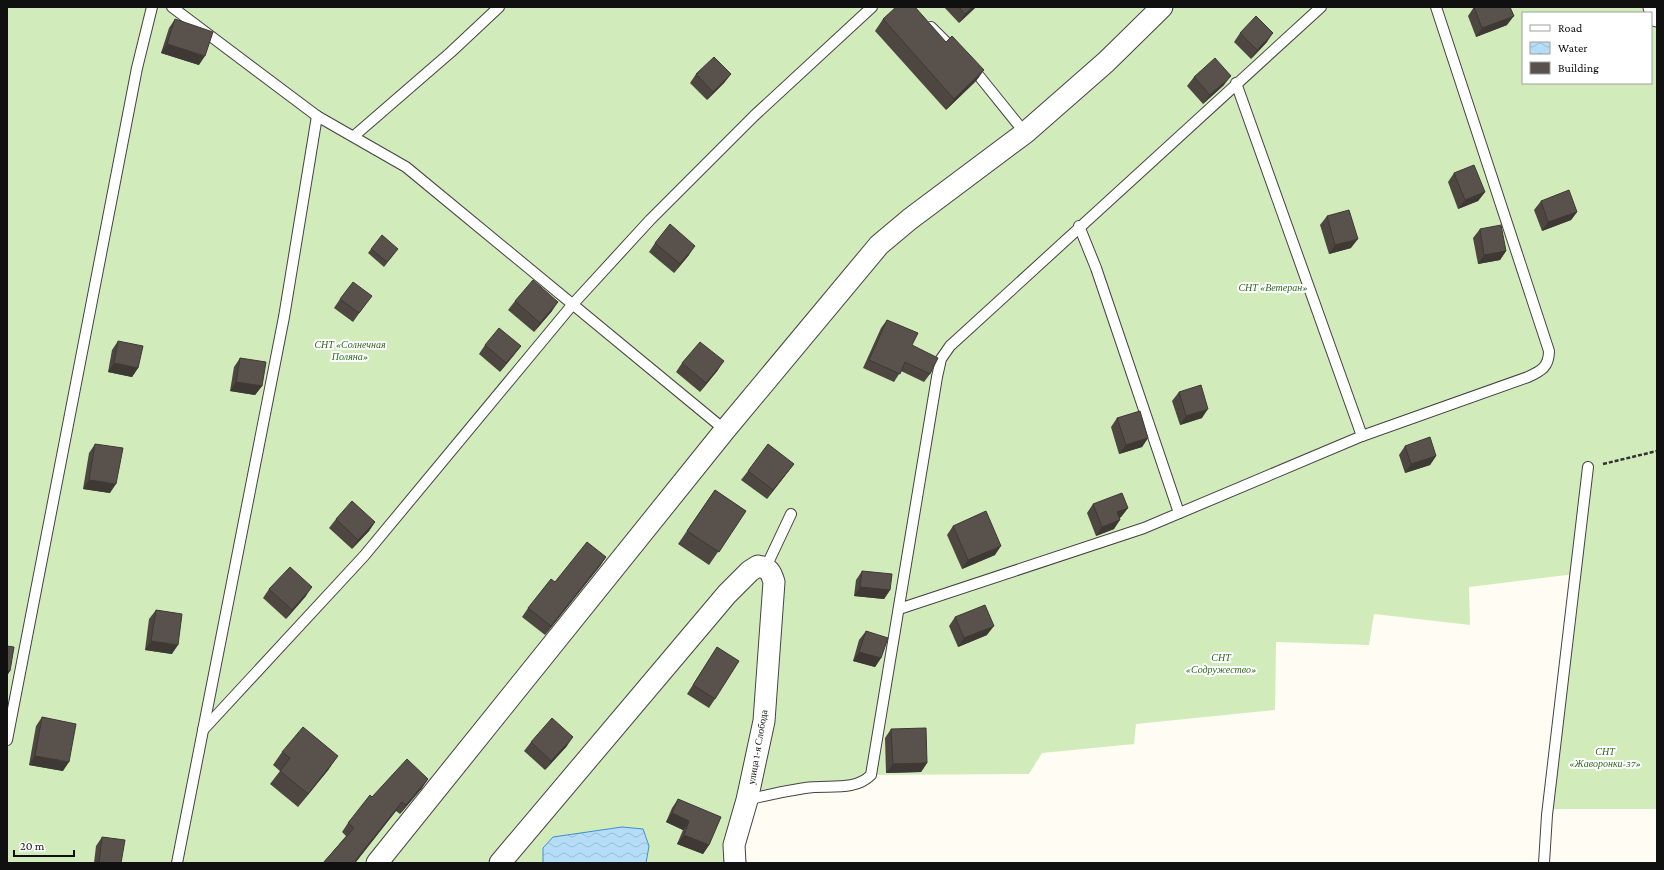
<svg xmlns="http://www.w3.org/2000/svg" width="1664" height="870" font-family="'Crimson Pro',serif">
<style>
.garden{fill:#d2ebbb;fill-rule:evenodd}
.water{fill:url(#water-waves);stroke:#3b91d0}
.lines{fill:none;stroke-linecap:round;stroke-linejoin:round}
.service-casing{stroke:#434343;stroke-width:12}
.minor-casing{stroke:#434343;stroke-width:23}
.path{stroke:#323232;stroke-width:2.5;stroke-dasharray:4 2;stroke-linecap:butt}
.service{stroke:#fff;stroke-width:10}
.minor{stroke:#fff;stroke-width:21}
.wall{fill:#4d4641}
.shaded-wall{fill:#3e3935}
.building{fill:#59514c;stroke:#3e3935}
.labels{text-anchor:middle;stroke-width:4;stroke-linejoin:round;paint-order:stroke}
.park-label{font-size:10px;font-style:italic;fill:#2b6a1e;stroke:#fff}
.street-label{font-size:10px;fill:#101010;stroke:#fff}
</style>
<defs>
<pattern id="water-waves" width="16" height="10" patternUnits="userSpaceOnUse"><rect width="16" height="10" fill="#b6ddf8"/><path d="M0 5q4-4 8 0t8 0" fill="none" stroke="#9bbdd4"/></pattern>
</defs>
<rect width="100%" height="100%" fill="#fffdf3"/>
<path class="garden" d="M 7,7 L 1657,7 L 1657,809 L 1547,809 L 1575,574 L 1469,587 L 1470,625 L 1374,614 L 1369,645 L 1276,642 L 1275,710 L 1136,724 L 1134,744 L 1042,753 L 1029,774 L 871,775 L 864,782 L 747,800 L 735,863 L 7,863 ZM 1523,13 L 1651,13 L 1651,83 L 1523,83 Z"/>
<path class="water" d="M 622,827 L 643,829 L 649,846 L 646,863 L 543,863 L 543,848 L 553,837 Z"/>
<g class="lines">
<g class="service-casing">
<g id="service">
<path d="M 172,7 L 317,116 L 406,167 L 725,430"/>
<path d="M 931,27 L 955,51"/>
<path d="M 971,66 L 1025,133"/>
<path d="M 1236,83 L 1362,436"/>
<path d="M 354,136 L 451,52 L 499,7"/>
<path d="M 1079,226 L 1096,268 L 1179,513"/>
<path d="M 766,567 L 791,514"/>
<path d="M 899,609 L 1144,528 L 1362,436 L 1528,377 C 1541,371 1549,367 1549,351 L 1436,7"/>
<path d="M 203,730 L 364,556 L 573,304 L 650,220 L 754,116 L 872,7"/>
<path d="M 7,740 L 137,68 L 152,7"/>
<path d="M 747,800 C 766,795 786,791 805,788 C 827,784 854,792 871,775 L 937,377 L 941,359 L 950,346 L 1321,7"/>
<path d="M 177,863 L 284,317 L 317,116"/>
<path d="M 1544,863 L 1547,815 L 1588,467"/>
</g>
</g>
<g class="minor-casing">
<g id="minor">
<path d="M 1654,7 L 1657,16"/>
<path d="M 377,863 L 725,430 L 879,245 L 910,219 L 1025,133 L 1106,62 L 1162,7"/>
<path d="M 500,863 L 727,594 L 750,571 L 758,566 C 769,568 771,572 774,582 L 764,721 L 747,800 L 734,845 L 735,863"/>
</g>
</g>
<path class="path" d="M 1603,464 L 1657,451"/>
<use href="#service" class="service"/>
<use href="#minor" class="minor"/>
</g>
<g class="wall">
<path d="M 944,7 L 976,7 L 959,23 Z"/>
<path d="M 1474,7 L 1507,25 L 1476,37 L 1468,16 Z"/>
<path d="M 175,19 L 199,65 L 161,53 L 169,28 Z"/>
<path d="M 883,19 L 946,42 L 984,70 L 976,81 L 946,110 L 875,31 Z"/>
<path d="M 1240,33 L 1267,42 L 1251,59 L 1234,42 Z"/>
<path d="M 696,74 L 731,74 L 724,83 L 707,100 L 690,83 Z"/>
<path d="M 1194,77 L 1224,85 L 1203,104 L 1187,86 Z"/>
<path d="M 1454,173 L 1485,192 L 1478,201 L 1458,209 L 1448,182 Z"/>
<path d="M 1541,201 L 1577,212 L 1571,220 L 1542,231 L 1534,210 Z"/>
<path d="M 1327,216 L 1351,248 L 1329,254 L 1320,225 Z"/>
<path d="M 1480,229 L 1506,251 L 1500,260 L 1478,264 L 1473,238 Z"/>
<path d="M 655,243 L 689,255 L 674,273 L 649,252 Z"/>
<path d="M 371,249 L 395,253 L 384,267 L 368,253 Z"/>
<path d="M 340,299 L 365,305 L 353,322 L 334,308 Z"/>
<path d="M 515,301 L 552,311 L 534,332 L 508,310 Z"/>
<path d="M 887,320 L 912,345 L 930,374 L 924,382 L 901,371 L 894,382 L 863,368 L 881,328 Z"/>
<path d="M 118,341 L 138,368 L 132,377 L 108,372 L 112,350 Z"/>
<path d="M 485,345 L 521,346 L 514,355 L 500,372 L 479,354 Z"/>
<path d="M 240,358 L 262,386 L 255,395 L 230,391 L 234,367 Z"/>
<path d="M 682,363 L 718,370 L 700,392 L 676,372 Z"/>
<path d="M 1179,392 L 1202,418 L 1180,425 L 1172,401 Z"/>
<path d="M 1117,418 L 1148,438 L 1142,447 L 1119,454 L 1111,427 Z"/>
<path d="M 95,444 L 110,493 L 83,489 L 89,453 Z"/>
<path d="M 1405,446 L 1436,456 L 1430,465 L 1405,473 L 1399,455 Z"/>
<path d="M 794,464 L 767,499 L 741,480 L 748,471 Z"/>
<path d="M 715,490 L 746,511 L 709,565 L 678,544 Z"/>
<path d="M 1093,504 L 1128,508 L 1121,517 L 1120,518 L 1114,529 L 1096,536 L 1087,513 Z"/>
<path d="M 336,519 L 375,522 L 369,531 L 352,549 L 329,528 Z"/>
<path d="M 953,526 L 995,555 L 962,569 L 947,535 Z"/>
<path d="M 606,557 L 600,566 L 545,635 L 522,617 L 528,608 L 555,582 Z"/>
<path d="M 862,571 L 890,590 L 884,599 L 854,596 L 856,580 Z"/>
<path d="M 269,589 L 306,596 L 286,619 L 263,598 Z"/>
<path d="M 156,610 L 172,654 L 145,650 L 149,619 Z"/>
<path d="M 955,617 L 987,635 L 958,647 L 949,626 Z"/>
<path d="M 866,631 L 881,658 L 875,667 L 853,661 L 859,640 Z"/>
<path d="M 717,647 L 715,699 L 709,708 L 687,694 Z"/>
<path d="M 42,717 L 63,771 L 29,765 L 36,726 Z"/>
<path d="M 891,729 L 927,763 L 921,772 L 886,773 L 885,738 Z"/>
<path d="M 531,742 L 567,746 L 545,770 L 524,751 Z"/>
<path d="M 282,752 L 329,769 L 298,807 L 270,784 L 280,771 L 273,765 Z"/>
<path d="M 428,779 L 422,788 L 400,814 L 396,811 L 356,862 L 323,863 L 346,836 L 342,832 L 348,823 L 372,797 Z"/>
<path d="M 678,799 L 709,845 L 703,854 L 677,844 L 683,830 L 666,822 L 672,808 Z"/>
<path d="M 102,837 L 121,863 L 94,863 L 96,846 Z"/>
</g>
<g class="shaded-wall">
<path d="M 973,7 L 976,7 L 959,23 L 965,14 Z"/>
<path d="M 1514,16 L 1507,25 L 1476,37 L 1482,28 Z"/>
<path d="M 1273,33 L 1267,42 L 1251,59 L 1257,50 Z"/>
<path d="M 167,44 L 205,56 L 199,65 L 161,53 Z"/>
<path d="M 984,70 L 976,81 L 946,110 L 954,99 Z"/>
<path d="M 731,74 L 724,83 L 707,100 L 713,92 Z"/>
<path d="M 1231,76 L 1224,85 L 1203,104 L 1210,95 Z"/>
<path d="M 1485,192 L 1478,201 L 1458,209 L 1465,200 Z"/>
<path d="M 1577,212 L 1571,220 L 1542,231 L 1548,222 Z"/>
<path d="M 1358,239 L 1351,248 L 1329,254 L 1335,245 Z"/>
<path d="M 695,246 L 689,255 L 674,273 L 680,264 Z"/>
<path d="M 1506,251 L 1500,260 L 1478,264 L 1484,255 Z"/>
<path d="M 558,302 L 552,311 L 534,332 L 540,323 Z"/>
<path d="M 521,346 L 514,355 L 500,372 L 506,363 Z"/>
<path d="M 724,361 L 718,370 L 700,392 L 706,383 Z"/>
<path d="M 114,363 L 138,368 L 132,377 L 108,372 Z"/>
<path d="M 236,382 L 262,386 L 255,395 L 230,391 Z"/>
<path d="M 1208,409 L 1202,418 L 1180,425 L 1186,416 Z"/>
<path d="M 1148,438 L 1142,447 L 1119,454 L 1126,445 Z"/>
<path d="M 1436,456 L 1430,465 L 1405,473 L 1411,464 Z"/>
<path d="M 794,464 L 787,473 L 767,499 L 773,490 Z"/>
<path d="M 89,480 L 116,484 L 110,493 L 83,489 Z"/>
<path d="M 1128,508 L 1121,517 L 1111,521 L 1117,512 Z"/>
<path d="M 1120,520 L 1114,529 L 1096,536 L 1102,527 Z"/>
<path d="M 375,522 L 369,531 L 352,549 L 358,540 Z"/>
<path d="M 1001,546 L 995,555 L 962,569 L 968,560 Z"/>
<path d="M 606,557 L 600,566 L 545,635 L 551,626 Z"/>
<path d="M 312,587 L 306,596 L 286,619 L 292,610 Z"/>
<path d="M 860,587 L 890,590 L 884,599 L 854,596 Z"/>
<path d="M 994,626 L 987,635 L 958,647 L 964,638 Z"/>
<path d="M 151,641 L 178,645 L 172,654 L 145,650 Z"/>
<path d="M 859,652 L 881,658 L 875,667 L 853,661 Z"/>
<path d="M 7,671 L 10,671 L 7,676 Z"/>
<path d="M 573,737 L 567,746 L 545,770 L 551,761 Z"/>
<path d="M 35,756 L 69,762 L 63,771 L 29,765 Z"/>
<path d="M 338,756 L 329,769 L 298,807 L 308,794 Z"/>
<path d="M 927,763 L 921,772 L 886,773 L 893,764 Z"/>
<path d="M 428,779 L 422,788 L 400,814 L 406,805 Z"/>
<path d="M 402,802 L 396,811 L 355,863 L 354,863 Z"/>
<path d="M 672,813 L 689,821 L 683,830 L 666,822 Z"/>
<path d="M 684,835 L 709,845 L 703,854 L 677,844 Z"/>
</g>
<g class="building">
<path d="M 896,7 L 915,7 L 946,42 L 952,36 L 984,70 L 954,99 L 883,19 Z"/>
<path d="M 959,7 L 973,7 L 965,14 Z"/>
<path d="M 1474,7 L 1510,7 L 1514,16 L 1482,28 Z"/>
<path d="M 1256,16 L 1273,33 L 1257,50 L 1240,33 Z"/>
<path d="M 175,19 L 213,32 L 205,56 L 167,44 Z"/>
<path d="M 714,57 L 731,74 L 713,92 L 696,74 Z"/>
<path d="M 1215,58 L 1231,76 L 1210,95 L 1194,77 Z"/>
<path d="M 1474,165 L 1485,192 L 1465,200 L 1454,173 Z"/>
<path d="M 1569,190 L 1577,212 L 1548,222 L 1541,201 Z"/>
<path d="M 1349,210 L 1358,239 L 1335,245 L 1327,216 Z"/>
<path d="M 670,224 L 695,246 L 680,264 L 655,243 Z"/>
<path d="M 1501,225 L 1506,251 L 1484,255 L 1480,229 Z"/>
<path d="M 382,235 L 398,249 L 387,262 L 371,249 Z"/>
<path d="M 533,280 L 558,302 L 540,323 L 515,301 Z"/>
<path d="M 353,282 L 372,296 L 359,313 L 340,299 Z"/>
<path d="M 887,320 L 918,333 L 912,345 L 938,358 L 930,374 L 905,362 L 900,374 L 869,360 Z"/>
<path d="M 499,328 L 521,346 L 506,363 L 485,345 Z"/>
<path d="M 118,341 L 143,346 L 138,368 L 114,363 Z"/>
<path d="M 700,342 L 724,361 L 706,383 L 682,363 Z"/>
<path d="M 240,358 L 266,362 L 262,386 L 236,382 Z"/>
<path d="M 1201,385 L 1208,409 L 1186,416 L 1179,392 Z"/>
<path d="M 1140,411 L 1148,438 L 1126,445 L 1117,418 Z"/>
<path d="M 1430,437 L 1436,456 L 1411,464 L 1405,446 Z"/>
<path d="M 95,444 L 123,448 L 116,484 L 89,480 Z"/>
<path d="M 768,444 L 794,464 L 773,490 L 748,471 Z"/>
<path d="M 715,490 L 746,511 L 719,552 L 687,531 Z"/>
<path d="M 1122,493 L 1128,508 L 1117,512 L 1120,520 L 1102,527 L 1093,504 Z"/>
<path d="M 352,501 L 375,522 L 358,540 L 336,519 Z"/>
<path d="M 986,511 L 1001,546 L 968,560 L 953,526 Z"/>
<path d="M 587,542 L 606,557 L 551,626 L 528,608 L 551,579 L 555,582 Z"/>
<path d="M 290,567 L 312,587 L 292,610 L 269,589 Z"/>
<path d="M 862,571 L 892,574 L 890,590 L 860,587 Z"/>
<path d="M 985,605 L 994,626 L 964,638 L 955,617 Z"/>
<path d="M 156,610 L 182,614 L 178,645 L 151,641 Z"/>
<path d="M 866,631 L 888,638 L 881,658 L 859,652 Z"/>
<path d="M 7,646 L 14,647 L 10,671 L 7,671 Z"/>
<path d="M 717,647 L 739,661 L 715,699 L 693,685 Z"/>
<path d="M 42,717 L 76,724 L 69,762 L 35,756 Z"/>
<path d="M 552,718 L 573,737 L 551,761 L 531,742 Z"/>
<path d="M 303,727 L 338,756 L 308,794 L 280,771 L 290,758 L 282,752 Z"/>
<path d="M 926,728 L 927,763 L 893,764 L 891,729 Z"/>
<path d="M 407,759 L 428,779 L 406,805 L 402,802 L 355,861 L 357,863 L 323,863 L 354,828 L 348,823 L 370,795 L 372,797 Z"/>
<path d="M 678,799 L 721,817 L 709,845 L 684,835 L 689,821 L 672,813 Z"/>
<path d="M 102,837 L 125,840 L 121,863 L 99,863 Z"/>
</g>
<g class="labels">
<g class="park-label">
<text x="1273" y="291">СНТ «Ветеран»</text>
<text x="350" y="348">СНТ «Солнечная<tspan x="350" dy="12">Поляна»</tspan></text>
<text x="1221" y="661">СНТ<tspan x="1221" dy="12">«Содружество»</tspan></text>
<text x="1605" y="755">СНТ<tspan x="1605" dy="12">«Жаворонки-37»</tspan></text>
</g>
<g class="street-label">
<text transform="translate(757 747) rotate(-80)" y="4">улица 1-я Слобода</text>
</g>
</g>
<rect width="1664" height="870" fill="none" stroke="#101010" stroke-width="16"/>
<rect x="1522" y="12" width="130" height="72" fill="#ffffff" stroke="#9f9f9f"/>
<rect x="1530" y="25" width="20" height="6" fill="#ffffff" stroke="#9f9f9f"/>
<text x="1558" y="32" font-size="12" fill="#101010">Road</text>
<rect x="1530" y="42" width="20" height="12" fill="url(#water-waves)" stroke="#9f9f9f"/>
<text x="1558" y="52" font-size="12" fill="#101010">Water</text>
<rect x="1530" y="62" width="20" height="12" fill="#59514c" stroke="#9f9f9f"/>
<text x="1558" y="72" font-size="12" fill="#101010">Building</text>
<path d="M14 850v6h60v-6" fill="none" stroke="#101010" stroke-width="2"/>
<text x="20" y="850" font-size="12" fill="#101010" stroke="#ffffff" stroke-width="3" paint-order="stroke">20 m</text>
</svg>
